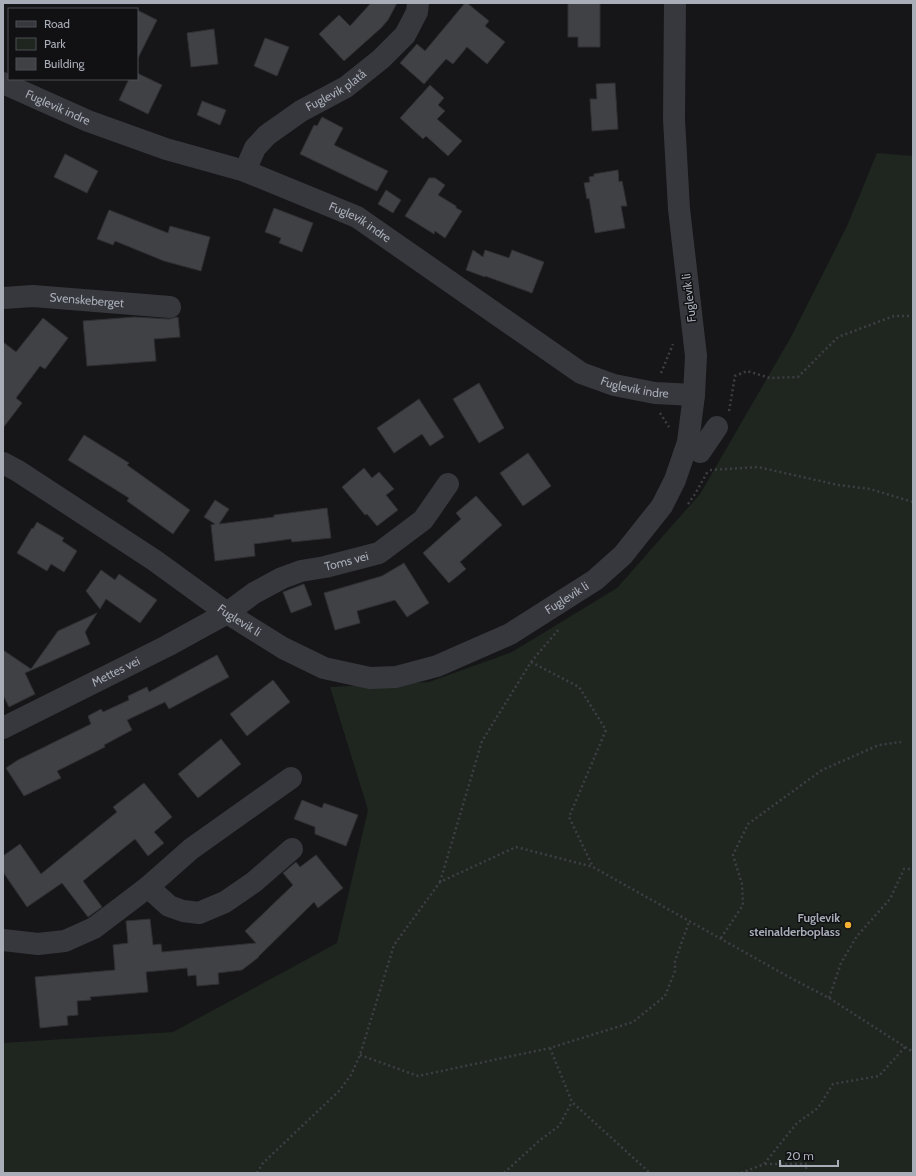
<svg xmlns="http://www.w3.org/2000/svg" width="916" height="1176" font-family="Cabin,sans-serif">
<style>
.green{fill:#1e261f}
.building{fill:#404145;stroke:#303034}
.lines{fill:none;stroke-linecap:round;stroke-linejoin:round}
.path{stroke:#3d3f44;stroke-width:2.5;stroke-dasharray:2 3;stroke-linecap:butt}
.minor{stroke:#37383d;stroke-width:22}
.poi-dot{fill:#f2b134;stroke:#111113;stroke-width:1.5}
.labels{text-anchor:middle;stroke-width:3;stroke-linejoin:round;paint-order:stroke}
.street-label{font-size:12px;fill:#a8adb8;stroke:#111113}
.poi-label{font-size:12px;font-weight:bold;fill:#a8adb8;stroke:#111113;text-anchor:end}
</style>
<rect width="100%" height="100%" fill="#161618"/>
<path class="green" d="M 877,153 L 913,156 L 913,1173 L 3,1173 L 3,1043 L 173,1032 L 337,943 L 368,810 L 330,687 L 429,682 L 512,652 L 617,588 L 700,494 L 791,337 L 847,226 Z"/>
<g class="building">
<path d="M 371,3 L 397,3 L 388,20 L 381,28 L 344,61 L 319,34 L 339,15 L 350,26 Z"/>
<path d="M 465,3 L 467,3 L 489,21 L 485,26 L 505,42 L 487,64 L 467,47 L 453,64 L 446,59 L 424,84 L 400,63 L 417,44 L 425,51 Z"/>
<path d="M 568,3 L 600,3 L 600,47 L 578,47 L 578,37 L 568,37 Z"/>
<path d="M 137,10 L 157,20 L 137,60 Z"/>
<path d="M 214,29 L 218,64 L 191,67 L 187,33 Z"/>
<path d="M 265,38 L 289,47 L 277,76 L 254,66 Z"/>
<path d="M 137,73 L 162,85 L 148,114 L 119,100 L 129,79 L 137,79 Z"/>
<path d="M 615,83 L 618,129 L 592,131 L 590,99 L 597,99 L 596,84 Z"/>
<path d="M 430,85 L 444,98 L 438,105 L 445,111 L 437,119 L 462,141 L 448,156 L 426,136 L 423,139 L 400,118 Z"/>
<path d="M 202,101 L 226,110 L 220,125 L 197,115 Z"/>
<path d="M 322,117 L 343,128 L 334,145 L 388,171 L 377,191 L 300,154 L 314,125 L 317,126 Z"/>
<path d="M 65,154 L 98,171 L 87,193 L 54,177 Z"/>
<path d="M 618,170 L 619,182 L 622,181 L 627,206 L 621,206 L 625,228 L 595,233 L 589,198 L 587,199 L 584,183 L 590,182 L 589,177 L 594,176 L 594,174 Z"/>
<path d="M 429,178 L 435,178 L 445,185 L 438,195 L 456,206 L 456,208 L 462,211 L 445,238 L 435,231 L 434,234 L 405,216 Z"/>
<path d="M 386,190 L 401,200 L 393,213 L 378,204 Z"/>
<path d="M 274,208 L 313,223 L 302,252 L 279,243 L 281,238 L 265,232 Z"/>
<path d="M 109,210 L 168,233 L 170,226 L 210,237 L 201,271 L 164,261 L 115,241 L 113,245 L 97,239 Z"/>
<path d="M 473,250 L 483,257 L 485,250 L 509,258 L 512,250 L 544,262 L 532,293 L 485,276 L 485,277 L 466,270 Z"/>
<path d="M 134,317 L 169,319 L 178,317 L 180,337 L 154,339 L 156,361 L 87,366 L 83,321 Z"/>
<path d="M 43,318 L 68,338 L 45,369 L 40,366 L 16,398 L 22,403 L 3,428 L 3,342 L 16,352 Z"/>
<path d="M 479,383 L 504,428 L 479,443 L 453,399 Z"/>
<path d="M 419,399 L 444,437 L 430,446 L 422,434 L 394,453 L 377,428 Z"/>
<path d="M 84,435 L 129,463 L 127,465 L 190,510 L 173,534 L 127,501 L 129,498 L 68,460 Z"/>
<path d="M 528,453 L 551,486 L 523,506 L 500,473 Z"/>
<path d="M 364,468 L 372,478 L 379,472 L 394,489 L 386,495 L 398,510 L 377,526 L 367,514 L 365,515 L 342,487 Z"/>
<path d="M 476,496 L 502,525 L 460,562 L 466,569 L 449,583 L 423,553 L 461,519 L 456,513 Z"/>
<path d="M 215,500 L 229,509 L 219,524 L 274,517 L 274,515 L 327,508 L 331,538 L 292,542 L 291,539 L 254,544 L 255,556 L 215,561 L 211,525 L 215,524 L 204,517 Z"/>
<path d="M 37,522 L 64,538 L 62,541 L 77,551 L 64,572 L 51,564 L 47,571 L 17,553 L 32,528 L 33,529 Z"/>
<path d="M 404,563 L 429,603 L 407,617 L 395,600 L 357,611 L 360,623 L 335,630 L 324,593 L 382,576 Z"/>
<path d="M 101,570 L 115,580 L 119,574 L 157,600 L 140,623 L 106,599 L 100,609 L 86,591 Z"/>
<path d="M 304,584 L 312,605 L 291,613 L 283,592 Z"/>
<path d="M 97,613 L 85,632 L 90,644 L 25,673 L 35,694 L 9,707 L 3,695 L 3,650 L 31,669 L 58,631 Z"/>
<path d="M 217,655 L 229,677 L 169,709 L 165,702 L 127,720 L 132,730 L 104,745 L 105,747 L 57,771 L 61,778 L 24,796 L 6,768 L 18,760 L 91,724 L 88,716 L 101,709 L 103,712 L 129,700 L 128,696 L 147,687 L 149,692 Z"/>
<path d="M 273,680 L 290,702 L 247,736 L 230,714 Z"/>
<path d="M 221,739 L 241,764 L 198,798 L 178,774 Z"/>
<path d="M 144,783 L 172,817 L 154,832 L 164,843 L 148,856 L 135,839 L 83,881 L 102,907 L 88,917 L 62,883 L 27,907 L 3,872 L 3,856 L 20,844 L 41,874 L 117,812 L 113,807 Z"/>
<path d="M 302,800 L 322,808 L 324,803 L 358,815 L 346,846 L 315,834 L 315,827 L 294,819 Z"/>
<path d="M 316,855 L 343,888 L 318,908 L 314,902 L 258,957 L 259,957 L 242,970 L 218,973 L 219,984 L 197,986 L 196,975 L 188,976 L 187,968 L 146,972 L 148,992 L 90,997 L 91,1000 L 77,1001 L 78,1015 L 67,1016 L 68,1025 L 40,1028 L 35,977 L 115,970 L 113,945 L 128,943 L 126,921 L 150,919 L 153,945 L 161,944 L 162,952 L 256,943 L 245,931 L 293,885 L 283,873 L 296,862 L 300,867 Z"/>
</g>
<g class="lines">
<g class="path">
<path d="M 661,373 L 673,344"/>
<path d="M 729,411 L 735,376 L 747,371 L 770,378 L 798,377 L 838,337 L 894,316 L 913,316"/>
<path d="M 660,413 L 669,427"/>
<path d="M 710,470 L 758,467 L 838,485 L 870,489 L 913,502"/>
<path d="M 688,504 L 695,494 L 708,471"/>
<path d="M 531,662 L 579,687 L 606,730 L 569,817 L 593,867"/>
<path d="M 440,882 L 482,741 L 531,662 L 559,629"/>
<path d="M 721,938 L 743,905 L 742,884 L 733,855 L 748,824 L 822,770 L 879,745 L 901,742"/>
<path d="M 829,998 L 841,963 L 857,936 L 890,899 L 904,869 L 913,869"/>
<path d="M 550,1048 L 572,1102 L 650,1173"/>
<path d="M 360,1055 L 418,1076 L 550,1048 L 633,1022 L 665,996 L 675,971 L 675,961 L 689,922"/>
<path d="M 765,1164 L 807,1164 L 805,1173"/>
<path d="M 257,1173 L 263,1163 L 339,1091 L 351,1075 L 360,1055 L 394,945 L 440,882 L 516,847 L 593,867 L 787,976 L 829,998 L 913,1052"/>
<path d="M 504,1173 L 539,1141 L 559,1126 L 572,1102"/>
<path d="M 741,1173 L 764,1164 L 797,1123 L 818,1108 L 833,1084 L 879,1076 L 905,1047"/>
</g>
<g class="minor">
<path id="s1" d="M 3,83 L 88,121 L 166,149 L 245,171 L 357,217 L 581,373 L 614,385 L 655,393 L 694,395"/>
<path id="s2" d="M 245,171 L 255,148 L 267,135 L 301,111 L 346,87 L 381,59 L 405,35 L 417,12 L 418,3"/>
<path id="s3" d="M 3,298 L 33,296 L 170,307"/>
<path d="M 700,452 L 717,427"/>
<path id="s4" d="M 3,463 L 18,471 L 154,560 L 227,613 L 283,648 L 324,668 L 370,678 L 396,677 L 437,666 L 510,634 L 595,580 L 623,555 L 662,506 L 675,480 L 688,442 L 694,395 L 696,356 L 679,209 L 674,119 L 675,3"/>
<path id="s5" d="M 3,728 L 167,646 L 227,613 L 254,593 L 282,578 L 301,571 L 325,567 L 379,553 L 423,520 L 448,484"/>
<path d="M 148,887 L 169,906 L 183,911 L 199,913 L 225,902 L 254,882 L 292,849"/>
<path d="M 3,940 L 38,944 L 65,941 L 94,928 L 148,887 L 191,849 L 291,778"/>
</g>
</g>
<circle class="poi-dot" cx="848" cy="925" r="4"/>
<g class="labels">
<g class="street-label">
<text dy="4" stroke="none"><textPath href="#s2" startOffset="125">Fuglevik platå</textPath></text>
<text dy="4" stroke="none"><textPath href="#s1" startOffset="60">Fuglevik indre</textPath></text>
<text dy="4" stroke="none"><textPath href="#s1" startOffset="384">Fuglevik indre</textPath></text>
<text transform="translate(689 298) rotate(-97)" y="4">Fuglevik li</text>
<text dy="4" stroke="none"><textPath href="#s3" startOffset="84">Svenskeberget</textPath></text>
<text dy="4" stroke="none"><textPath href="#s1" startOffset="708">Fuglevik indre</textPath></text>
<text dy="4" stroke="none"><textPath href="#s5" startOffset="384">Toms vei</textPath></text>
<text dy="4" stroke="none"><textPath href="#s4" startOffset="644">Fuglevik li</textPath></text>
<text dy="4" stroke="none"><textPath href="#s4" startOffset="284">Fuglevik li</textPath></text>
<text dy="4" stroke="none"><textPath href="#s5" startOffset="126">Mettes vei</textPath></text>
</g>
<g class="poi-label">
<text x="840" y="922">Fuglevik<tspan x="840" dy="14">steinalderboplass</tspan></text>
</g>
</g>
<rect width="916" height="1176" fill="none" stroke="#a8adb8" stroke-width="8"/>
<rect x="8" y="8" width="130" height="72" fill="#111113" stroke="#4d4f55"/>
<rect x="16" y="21" width="20" height="6" fill="#37383d" stroke="#4d4f55"/>
<text x="44" y="28" font-size="12" fill="#a8adb8">Road</text>
<rect x="16" y="38" width="20" height="12" fill="#1e261f" stroke="#4d4f55"/>
<text x="44" y="48" font-size="12" fill="#a8adb8">Park</text>
<rect x="16" y="58" width="20" height="12" fill="#404145" stroke="#4d4f55"/>
<text x="44" y="68" font-size="12" fill="#a8adb8">Building</text>
<path d="M780 1160v6h58v-6" fill="none" stroke="#a8adb8" stroke-width="2"/>
<text x="786" y="1160" font-size="12" fill="#a8adb8" stroke="#111113" stroke-width="3" paint-order="stroke">20 m</text>
</svg>
